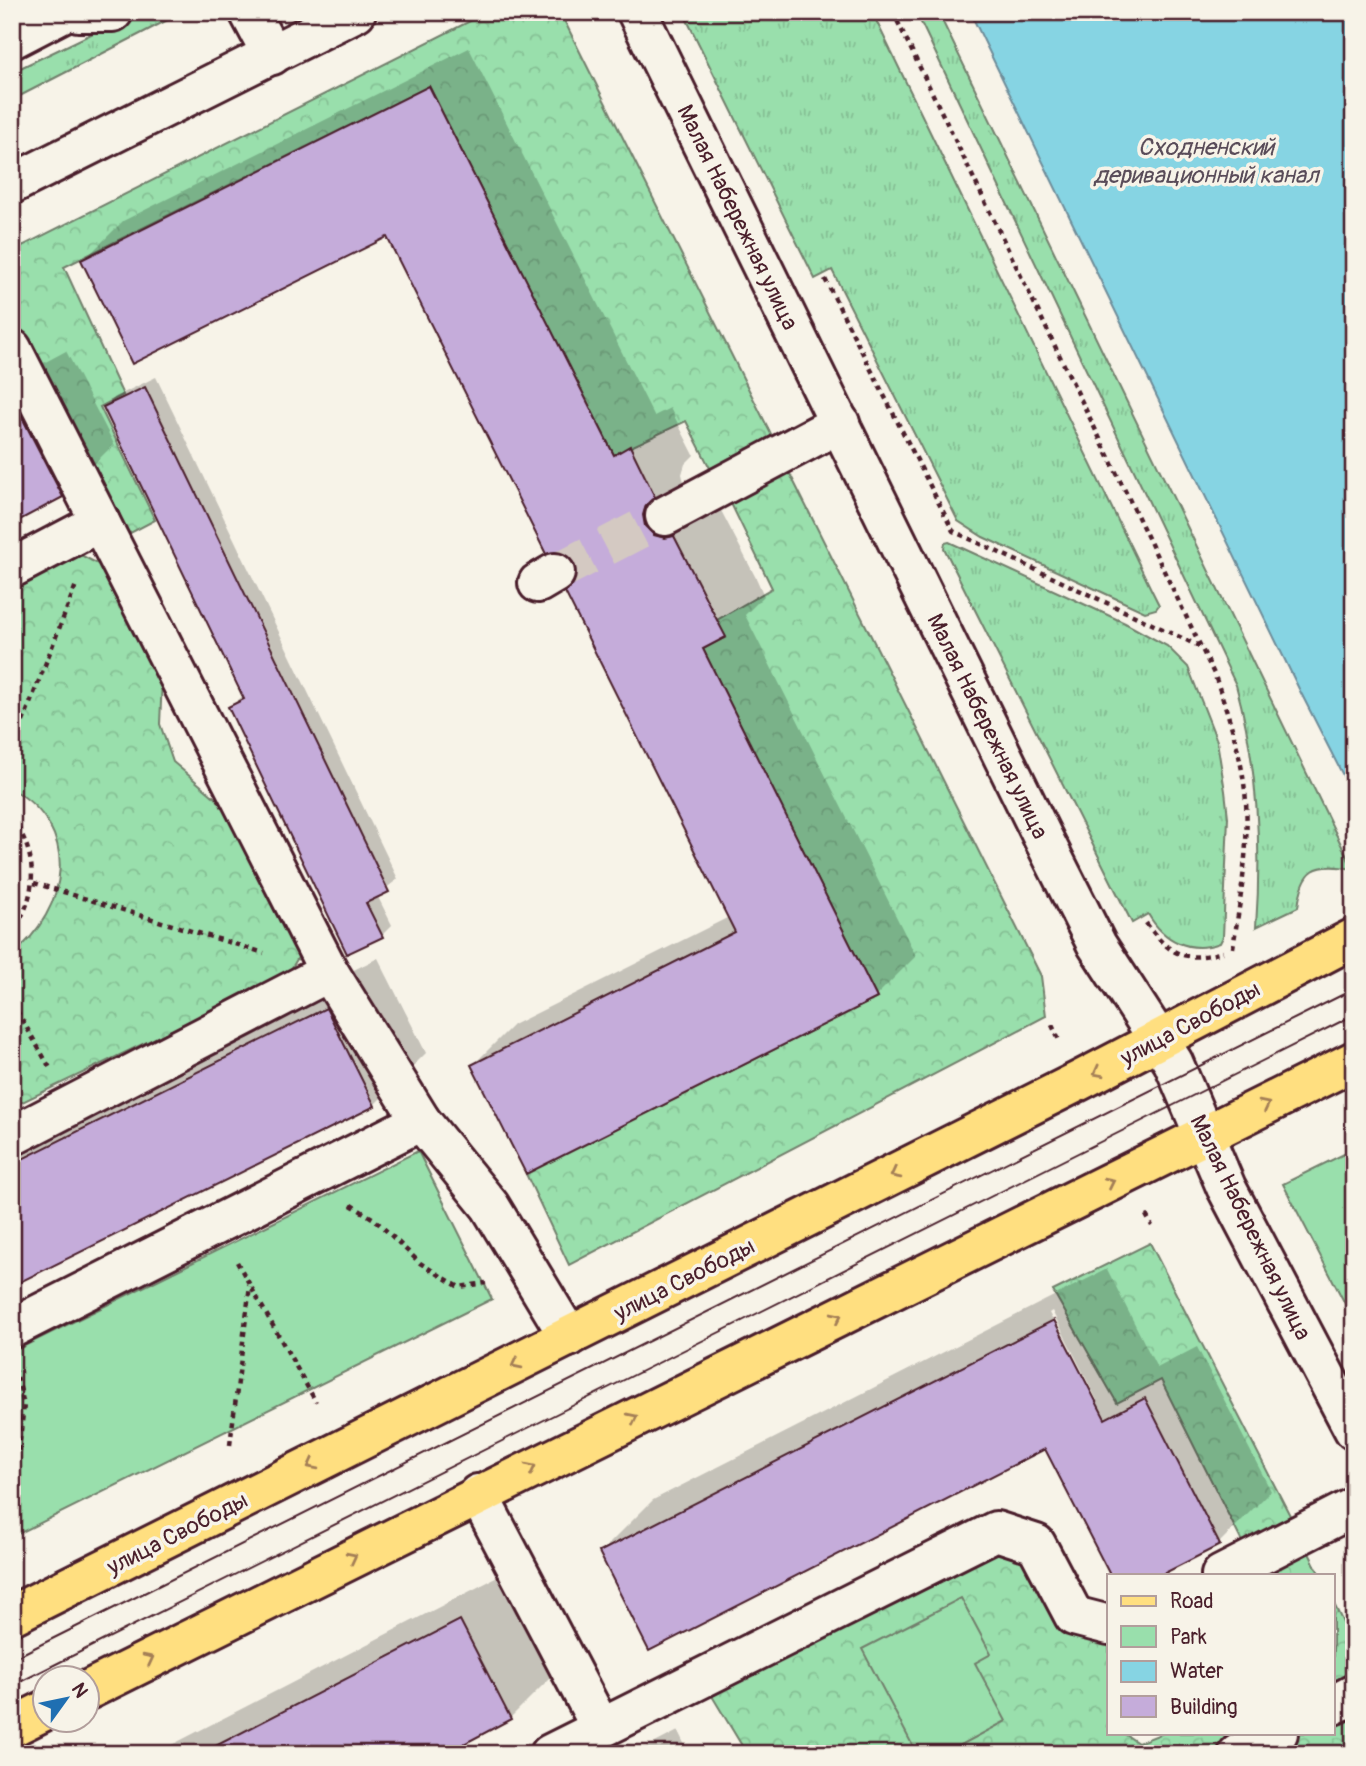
<svg xmlns="http://www.w3.org/2000/svg" width="1366" height="1766" font-family="Pangolin,sans-serif">
<style>
.grass{fill:url(#grass-tufts);stroke:#727f6c;stroke-width:2}
.forest{fill:url(#forest-crowns);stroke:#727f6c;stroke-width:2}
.green{fill:#99dfac;stroke:#727f6c;stroke-width:2}
.water{fill:#86d4e3;stroke:#6e8c99;stroke-width:2}
.shadow{fill:#0003;fill-rule:evenodd}
.building{fill:#c5acda;stroke:#4a1f2b;stroke-width:2}
.lines{fill:none;stroke-linecap:round;stroke-linejoin:round}
.minor-tunnel{stroke:#d4c9c2;stroke-width:38;stroke-dasharray:38 19;stroke-linecap:butt}
.minor-casing{stroke:#4a1f2b;stroke-width:44}
.major-casing{stroke:#4a1f2b;stroke-width:44}
.path{stroke:#4a1f2b;stroke-width:4.5;stroke-dasharray:5 5;stroke-linecap:butt}
.minor{stroke:#f7f3e8;stroke-width:38}
.major{stroke:#ffdf80;stroke-width:38}
.tram{stroke:#4a1f2b;stroke-width:2}
.oneway{stroke:#a47f56}
.labels{text-anchor:middle;stroke-width:7;stroke-linejoin:round;paint-order:stroke}
.street-label{font-size:23px;fill:#4a1f2b;stroke:#f7f3e8}
.water-label{font-size:24px;font-style:italic;fill:#594c59;stroke:#f7f3e8}
</style>
<defs>
<pattern id="grass-tufts" width="24" height="20" patternUnits="userSpaceOnUse" patternTransform="scale(1.75)"><rect width="24" height="20" fill="#99dfac"/><path d="M3 7l-1-3M5 7V3M7 7l1-3M15 17l-1-3M17 17v-4M19 17l1-3" fill="none" stroke="#85bf94"/></pattern>
<pattern id="forest-crowns" width="20" height="18" patternUnits="userSpaceOnUse" patternTransform="scale(1.75)"><rect width="20" height="18" fill="#99dfac"/><path d="M2 6a3 3 0 1 1 6 0M12 15a3 3 0 1 1 6 0" fill="none" stroke="#85bf94"/></pattern>
</defs>
<rect width="100%" height="100%" fill="#f7f3e8"/>
<filter id="ink" filterUnits="userSpaceOnUse"><feTurbulence type="fractalNoise" baseFrequency=".0143" numOctaves="2"/><feDisplacementMap in="SourceGraphic" scale="14" xChannelSelector="R" yChannelSelector="G"/><feConvolveMatrix kernelMatrix="1 2 1 2 8 2 1 2 1" color-interpolation-filters="sRGB"/></filter>
<g filter="url(#ink)">
<g class="grass">
<path d="M 137,12 L 183,12 L 12,100 L 12,72 Z"/>
<path d="M 683,12 L 872,12 L 1151,589 L 1159,605 L 1156,609 L 1145,612 L 1117,599 L 983,537 L 958,521 L 832,270 L 815,279 Z"/>
<path d="M 916,12 L 938,12 L 1353,869 C 1315,862 1303,868 1298,907 L 1256,927 C 1262,844 1258,765 1236,685 Z"/>
<path d="M 949,542 L 1125,623 L 1167,646 L 1188,667 L 1217,741 L 1225,791 L 1228,817 L 1223,937 L 1220,943 C 1189,954 1164,941 1148,914 L 1132,923 L 944,548 L 945,543 Z"/>
</g>
<g class="forest">
<path d="M 488,12 L 560,12 L 778,448 L 716,480 L 686,421 L 614,455 L 429,86 L 64,267 L 123,395 L 100,407 L 155,520 L 119,539 L 12,328 L 12,251 Z"/>
<path d="M 783,460 L 1041,976 L 1046,1016 L 569,1265 L 526,1174 L 877,998 L 703,649 L 725,637 L 717,620 L 772,588 L 724,489 Z"/>
<path d="M 75,552 L 104,567 L 162,679 L 160,724 L 173,762 L 226,807 L 302,951 L 288,974 L 12,1107 L 12,955 C 69,909 82,829 12,789 L 12,582 Z"/>
<path d="M 1150,1243 L 1300,1535 L 1320,1575 L 1249,1575 L 1251,1560 L 1161,1380 L 1117,1403 L 1053,1291 Z"/>
<path d="M 994,1548 L 1028,1553 L 1109,1642 L 1109,1733 L 1123,1733 L 1138,1743 L 1163,1733 L 1333,1733 L 1333,1602 L 1354,1645 L 1354,1754 L 747,1754 L 712,1696 Z"/>
</g>
<g class="green">
<path d="M 1354,1149 L 1354,1321 L 1283,1184 Z"/>
<path d="M 418,1151 L 492,1299 L 12,1537 L 12,1352 Z"/>
<path d="M 961,1598 L 991,1654 L 975,1663 L 1006,1721 L 944,1754 L 917,1754 L 862,1649 Z"/>
</g>
<path class="water" d="M 970,12 L 1354,12 L 1354,797 L 1301,693 Z"/>
<g class="shadow">
<path d="M 469,48 L 654,416 L 670,408 L 694,455 L 685,464 L 682,474 L 685,486 L 714,497 L 757,580 L 764,596 L 745,615 L 916,956 L 876,996 L 527,1171 L 473,1065 L 513,1025 L 729,917 L 576,562 L 388,234 L 83,261 L 123,221 Z"/>
<path d="M 66,351 L 114,444 L 62,496 L 12,522 L 12,380 Z"/>
<path d="M 156,377 L 398,879 L 377,895 L 392,925 L 382,935 L 230,707 L 244,695 L 105,408 L 115,397 Z"/>
<path d="M 378,958 L 426,1053 L 374,1105 L 12,1284 L 12,1139 Z"/>
<path d="M 1107,1269 L 1157,1368 L 1197,1347 L 1271,1491 L 1219,1543 L 1157,1575 L 1112,1575 L 1046,1447 L 601,1552 L 653,1500 ZM 1052,1311 L 1097,1400 L 1093,1400 L 1049,1313 Z"/>
<path d="M 513,1569 L 562,1666 L 510,1718 L 440,1754 L 154,1754 Z"/>
<path d="M 678,1731 L 689,1754 L 634,1754 Z"/>
</g>
<g class="building">
<path d="M 429,86 L 614,455 L 630,446 L 655,497 L 646,505 L 643,515 L 645,526 L 654,535 L 665,538 L 674,536 L 717,620 L 726,637 L 703,649 L 877,998 L 526,1174 L 471,1065 L 735,932 L 565,592 L 574,583 L 577,572 L 574,563 L 565,554 L 546,554 L 387,237 L 132,364 L 81,260 Z"/>
<path d="M 145,387 L 389,892 L 366,903 L 383,937 L 347,954 L 228,707 L 244,699 L 103,407 Z"/>
<path d="M 12,398 L 63,497 L 12,524 Z"/>
<path d="M 326,1008 L 375,1106 L 12,1286 L 12,1164 Z"/>
<path d="M 1054,1320 L 1105,1419 L 1145,1398 L 1220,1545 L 1161,1575 L 1110,1575 L 1045,1449 L 649,1651 L 599,1552 Z"/>
<path d="M 460,1620 L 511,1719 L 445,1754 L 200,1754 Z"/>
</g>
<g class="lines">
<path class="minor-tunnel" d="M 555,573 L 665,516"/>
<g class="minor-casing">
<g id="minor">
<path d="M 78,12 L 113,12"/>
<path d="M 249,12 L 272,55"/>
<path d="M 637,12 L 1045,842 L 1097,945 L 1173,1062 L 1226,1187 L 1354,1430"/>
<path d="M 12,39 L 64,12"/>
<path d="M 12,184 L 356,12"/>
<path d="M 12,349 L 329,972 L 421,1121 L 490,1206 L 569,1337"/>
<path d="M 665,516 L 840,423"/>
<path d="M 12,568 L 100,522"/>
<path d="M 538,583 L 555,573"/>
<path d="M 12,1136 L 329,972"/>
<path d="M 12,1328 L 421,1121"/>
<path d="M 478,1494 L 601,1728"/>
<path d="M 1221,1575 L 1354,1507"/>
<path d="M 1333,1705 L 1354,1694"/>
<path d="M 550,1754 L 996,1531 L 1036,1544 L 1074,1616 L 1109,1625"/>
<path d="M 1238,1754 L 1278,1733"/>
</g>
</g>
<g class="major-casing">
<g id="major">
<path d="M 12,1615 L 1079,1081 L 1354,938"/>
<path d="M 88,1690 L 1354,1061"/>
<path d="M 12,1727 L 46,1710"/>
</g>
</g>
<g class="path">
<path d="M 893,12 L 1215,676 C 1229,716 1243,759 1246,802 C 1249,850 1240,901 1233,948"/>
<path d="M 825,279 L 953,531 L 1199,646"/>
<path d="M 12,750 L 76,585"/>
<path d="M 12,819 C 38,853 39,897 12,931"/>
<path d="M 34,883 L 264,953"/>
<path d="M 1146,923 C 1169,954 1183,963 1223,952"/>
<path d="M 12,1002 L 50,1068"/>
<path d="M 1052,1025 L 1059,1040"/>
<path d="M 351,1205 L 374,1219 L 420,1263 L 459,1287 L 486,1283"/>
<path d="M 1146,1215 L 1152,1226"/>
<path d="M 237,1262 L 316,1402"/>
<path d="M 230,1445 L 250,1286"/>
<path d="M 12,1468 L 17,1465 L 24,1405 L 16,1371"/>
</g>
<use href="#minor" class="minor"/>
<use href="#major" class="major"/>
<g class="tram">
<path d="M 12,1659 L 1354,989"/>
<path d="M 12,1686 L 1354,1015"/>
</g>
</g>
<defs><path id="oneway-chevron" d="M-2-3.5L2.5 0L-2 3.5" fill="none" stroke-width="1.6" stroke-linecap="round" stroke-linejoin="round" transform="scale(1.75)"/></defs>
<g class="oneway">
<use href="#oneway-chevron" transform="translate(1098 1072) rotate(152)"/>
<use href="#oneway-chevron" transform="translate(1265 1105) rotate(-27)"/>
<use href="#oneway-chevron" transform="translate(895 1174) rotate(153)"/>
<use href="#oneway-chevron" transform="translate(1110 1182) rotate(-26)"/>
<use href="#oneway-chevron" transform="translate(837 1317) rotate(-26)"/>
<use href="#oneway-chevron" transform="translate(516 1364) rotate(153)"/>
<use href="#oneway-chevron" transform="translate(633 1418) rotate(-26)"/>
<use href="#oneway-chevron" transform="translate(312 1465) rotate(153)"/>
<use href="#oneway-chevron" transform="translate(531 1468) rotate(-26)"/>
<use href="#oneway-chevron" transform="translate(352 1557) rotate(-27)"/>
<use href="#oneway-chevron" transform="translate(149 1659) rotate(-27)"/>
</g>
</g>
<g class="labels">
<g class="street-label">
<text transform="translate(738 217) rotate(64)" y="8">Малая Набережная улица</text>
<text transform="translate(988 726) rotate(64)" y="8">Малая Набережная улица</text>
<text transform="translate(1190 1023) rotate(-28)" y="8">улица Свободы</text>
<text transform="translate(1251 1227) rotate(64)" y="8">Малая Набережная улица</text>
<text transform="translate(684 1279) rotate(-27)" y="8">улица Свободы</text>
<text transform="translate(177 1533) rotate(-27)" y="8">улица Свободы</text>
</g>
<g class="water-label">
<text x="1206" y="155">Сходненский<tspan x="1206" dy="28">деривационный канал</tspan></text>
</g>
</g>
<rect width="1366" height="1766" fill="none" stroke="#f7f3e8" stroke-width="42"/>
<rect x="21" y="21" width="1324" height="1724" fill="none" stroke="#4a1f2b" stroke-width="2.5" filter="url(#ink)"/>
<rect x="1107" y="1574" width="228" height="161" fill="#f7f3e8" stroke="#b29e9c" stroke-width="2"/>
<rect x="1121" y="1596" width="35" height="10" fill="#ffdf80" stroke="#b29e9c" stroke-width="2"/>
<text x="1170" y="1608" font-size="21" fill="#4a1f2b">Road</text>
<rect x="1121" y="1626" width="35" height="21" fill="#99dfac" stroke="#b29e9c" stroke-width="2"/>
<text x="1170" y="1644" font-size="21" fill="#4a1f2b">Park</text>
<rect x="1121" y="1661" width="35" height="21" fill="#86d4e3" stroke="#b29e9c" stroke-width="2"/>
<text x="1170" y="1678" font-size="21" fill="#4a1f2b">Water</text>
<rect x="1121" y="1696" width="35" height="21" fill="#c5acda" stroke="#b29e9c" stroke-width="2"/>
<text x="1170" y="1714" font-size="21" fill="#4a1f2b">Building</text>
<g transform="translate(66 1699) rotate(57)"><circle r="33" fill="#f7f3e8" stroke="#b29e9c" stroke-width="2"/>
<path d="M0-5L12 26L0 18L-12 26Z" fill="#1f6fb2"/>
<text y="-10" font-size="19" font-weight="bold" text-anchor="middle" fill="#4a1f2b">N</text>
</g>
</svg>
